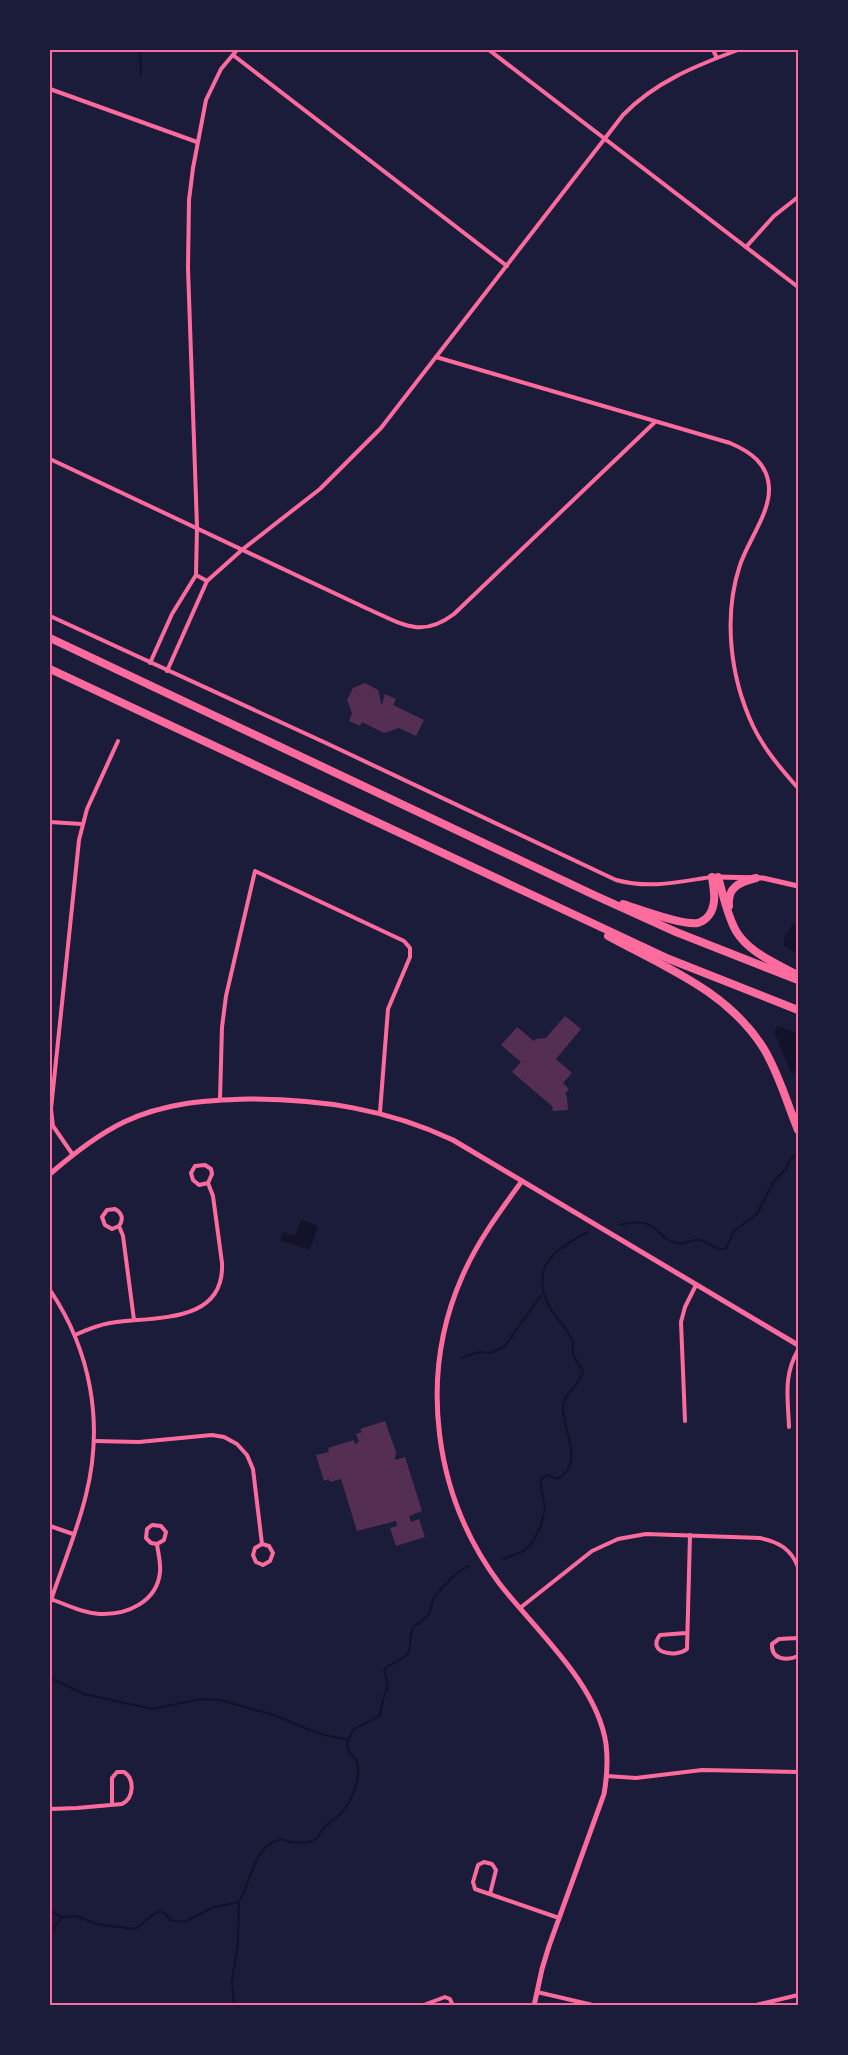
<svg xmlns="http://www.w3.org/2000/svg" width="848" height="2055" font-family="Karla,sans-serif">
<style>
.water{fill:#12122b}
.lines{fill:none;stroke-linecap:round;stroke-linejoin:round}
.stream{stroke:#12122b;stroke-width:2}
.building{fill:#542f53}
.minor{stroke:#ff6b9d;stroke-width:4}
.tertiary{stroke:#ff6b9d;stroke-width:5}
.motorway{stroke:#ff6b9d;stroke-width:8}
.neatline{fill:none;stroke:#ff6b9d;stroke-width:2}
</style>
<rect width="100%" height="100%" fill="#1b1b3a"/>
<g class="water">
<path d="M 798,922 L 798,954 L 784,946 C 783,935 789,927 798,922 Z"/>
<path d="M 778,1026 L 798,1034 L 798,1065 L 792,1075 L 774,1032 Z"/>
<path d="M 301,1220 L 318,1226 L 310,1250 L 280,1240 L 283,1232 L 295,1236 Z"/>
</g>
<g class="lines">
<g class="stream">
<path d="M 140,50 L 141,75"/>
<path d="M 619,1225 C 629,1223 641,1220 651,1226 C 663,1232 661,1240 678,1243 C 686,1245 692,1238 700,1240 C 710,1242 716,1252 726,1248 L 734,1231 L 757,1214 L 774,1181 L 787,1168 L 789,1161 L 797,1154"/>
<path d="M 461,1358 L 478,1352 L 490,1353 L 504,1347 L 542,1294"/>
<path d="M 503,1559 L 524,1551 L 532,1543 L 541,1526 L 545,1508 L 540,1480 L 547,1475 L 557,1479 C 587,1464 561,1428 563,1406 C 564,1392 582,1384 583,1370 C 580,1365 574,1360 573,1354 C 572,1344 575,1343 568,1333 C 562,1323 554,1316 549,1306 C 529,1267 555,1249 588,1232"/>
<path d="M 50,1678 L 84,1694 L 152,1709 L 201,1699 L 220,1700 L 274,1715 L 317,1733 L 348,1740"/>
<path d="M 50,1911 L 61,1916"/>
<path d="M 50,1934 L 62,1917 L 77,1916 L 96,1924 L 134,1929 C 147,1925 158,1898 170,1920 L 184,1922 L 214,1907 L 239,1902 C 251,1882 254,1843 282,1839 C 289,1843 307,1844 314,1840 C 319,1837 322,1830 326,1826 C 331,1820 339,1817 343,1811 C 353,1798 368,1764 349,1753 L 347,1743 L 353,1730 L 380,1715 L 384,1696 L 388,1687 L 384,1669 L 406,1656 L 409,1652 L 412,1629 L 429,1614 L 434,1597 L 444,1586 L 459,1571 L 469,1566"/>
<path d="M 234,2006 L 232,1982 L 238,1942 L 239,1902"/>
</g>
</g>
<g class="building">
<path d="M 365,683 L 378,690 L 381,702 L 380,704 L 382,704 L 385,694 L 396,699 L 393,705 L 424,720 L 416,736 L 399,728 L 384,733 L 362,722 L 360,726 L 349,721 L 352,713 L 347,700 L 353,688 Z"/>
<path d="M 565,1016 L 581,1029 L 556,1059 L 572,1073 L 563,1083 L 569,1089 L 565,1094 L 567,1096 L 568,1110 L 553,1111 L 552,1106 L 512,1072 L 521,1062 L 501,1045 L 517,1027 L 534,1041 L 536,1039 L 546,1038 Z"/>
<path d="M 385,1421 L 396,1452 L 395,1460 L 405,1457 L 422,1511 L 409,1516 L 411,1522 L 419,1519 L 425,1537 L 396,1546 L 390,1528 L 397,1526 L 396,1521 L 357,1531 L 341,1479 L 330,1482 L 329,1479 L 324,1481 L 316,1455 L 329,1452 L 328,1448 L 354,1440 L 355,1444 L 359,1442 L 356,1434 L 362,1432 L 360,1429 Z"/>
</g>
<g class="lines">
<g class="minor">
<path d="M 489,50 L 798,287"/>
<path d="M 713,50 L 717,58"/>
<path d="M 233,55 L 507,266"/>
<path d="M 50,89 L 197,142"/>
<path d="M 746,247 L 774,216 L 798,197"/>
<path d="M 436,357 L 730,443 C 751,452 768,464 769,488 C 770,513 748,541 740,565 C 723,616 730,677 753,726 C 764,749 781,769 798,788"/>
<path d="M 50,459 L 368,609 C 402,624 421,639 454,614 L 655,422"/>
<path d="M 207,581 L 196,575 L 197,527 L 188,268 L 189,200 L 193,168 L 206,100 L 221,69 L 237,50"/>
<path d="M 50,616 L 326,743 L 616,880 C 649,889 678,882 711,877"/>
<path d="M 150,663 L 172,614 L 196,575"/>
<path d="M 167,671 L 207,581 L 243,549 L 320,489 L 381,428 L 623,115 C 655,82 695,66 738,50"/>
<path d="M 50,822 L 82,824"/>
<path d="M 220,1099 L 222,1027 L 226,996 L 255,871 L 404,941 L 410,948 L 410,957 L 388,1009 L 380,1112"/>
<path d="M 73,1155 L 53,1126 L 51,1109 L 79,840 L 87,809 L 118,741"/>
<path d="M 119,1226 L 112,1229 L 105,1225 L 102,1217 L 107,1210 L 115,1209 C 122,1213 124,1219 119,1226 L 123,1236 L 134,1320"/>
<path d="M 50,1290 C 91,1351 104,1423 86,1495 C 77,1532 62,1567 50,1603"/>
<path d="M 75,1335 C 86,1330 98,1325 110,1323 C 153,1316 225,1325 222,1263 L 213,1196 L 208,1183 L 212,1174 L 211,1169 L 205,1165 L 195,1166 L 191,1173 L 193,1180 L 199,1185 L 208,1183"/>
<path d="M 685,1421 L 681,1322 L 685,1307 L 696,1285"/>
<path d="M 789,1427 C 788,1398 783,1376 798,1350"/>
<path d="M 94,1441 L 139,1442 L 212,1435 L 224,1437 L 237,1444 L 247,1455 L 253,1469 L 262,1544 L 255,1548 L 253,1555 L 256,1562 L 263,1565 L 270,1561 L 273,1553 L 269,1546 L 262,1544"/>
<path d="M 50,1526 L 73,1534"/>
<path d="M 51,1599 C 67,1605 83,1613 100,1614 C 127,1615 157,1602 160,1572 C 161,1563 158,1553 157,1544 L 164,1540 L 166,1532 L 161,1526 L 152,1525 L 147,1529 L 146,1538 L 151,1543 L 157,1544"/>
<path d="M 520,1608 L 592,1551 L 618,1539 L 646,1534 L 760,1538 C 779,1542 791,1549 798,1567"/>
<path d="M 686,1633 L 660,1635 C 646,1653 676,1658 687,1649 L 690,1535"/>
<path d="M 798,1638 L 779,1639 L 772,1644 C 771,1660 787,1661 798,1656"/>
<path d="M 607,1776 L 636,1778 L 702,1770 L 798,1772"/>
<path d="M 50,1809 L 77,1808 L 122,1804 C 134,1798 135,1779 124,1772 L 117,1772 L 112,1778 L 112,1805"/>
<path d="M 490,1894 L 496,1870 L 492,1864 L 484,1862 L 478,1865 L 473,1882 L 475,1889 L 559,1918"/>
<path d="M 537,1992 L 597,2006"/>
<path d="M 421,2006 L 445,1997 L 450,1999 L 453,2006"/>
<path d="M 752,2006 L 798,1995"/>
</g>
<g class="tertiary">
<path d="M 717,877 L 763,878 L 798,886"/>
<path d="M 50,1174 C 73,1154 97,1135 124,1122 C 164,1103 205,1100 249,1099 C 321,1099 387,1109 453,1140 L 798,1345"/>
<path d="M 522,1181 C 500,1211 477,1242 462,1277 C 418,1377 434,1496 499,1583 C 535,1630 597,1683 606,1744 C 608,1761 607,1777 604,1794 L 549,1946 L 542,1969 L 534,2006"/>
</g>
<g class="motorway">
<path d="M 50,638 L 594,895 L 676,932 L 798,980"/>
<path d="M 50,669 L 669,959 L 798,1010"/>
<path d="M 718,877 C 723,894 727,915 736,931 C 749,953 776,963 797,975"/>
<path d="M 623,904 C 639,909 683,926 698,923 C 708,920 713,911 714,901 C 715,894 713,885 712,877"/>
<path d="M 729,906 C 727,887 740,882 756,878"/>
<path d="M 608,936 C 665,967 729,992 764,1049 C 779,1074 787,1103 798,1130"/>
</g>
</g>
<rect width="848" height="2055" fill="none" stroke="#1b1b3a" stroke-width="102"/>
<rect x="51" y="51" width="746" height="1953" class="neatline"/>
</svg>
